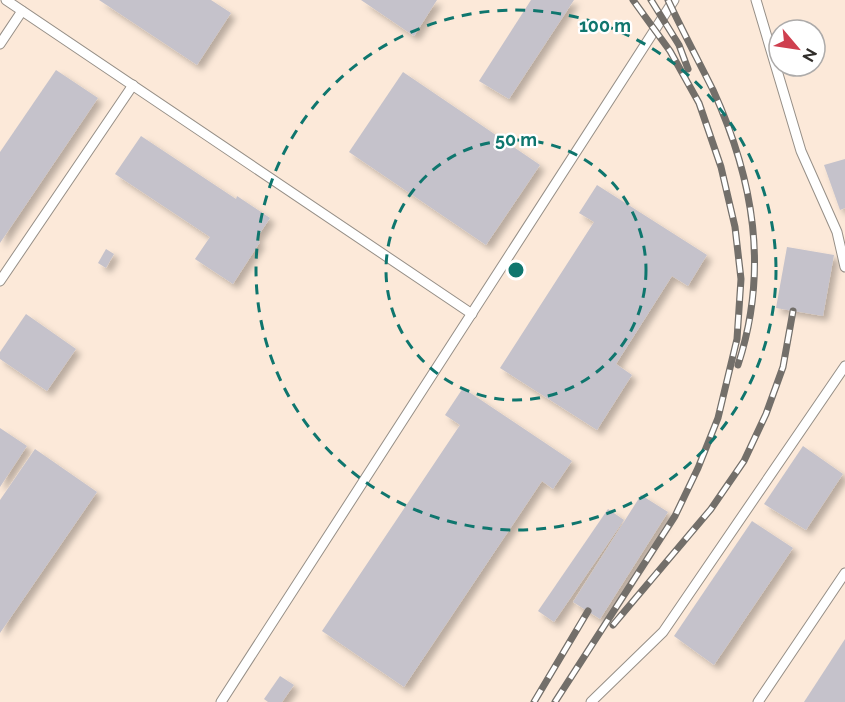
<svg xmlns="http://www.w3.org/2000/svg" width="845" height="702" font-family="Raleway,sans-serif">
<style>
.industrial{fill:#fce9d9;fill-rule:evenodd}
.building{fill:#c5c2cb;filter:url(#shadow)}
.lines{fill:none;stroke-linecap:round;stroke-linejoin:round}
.service-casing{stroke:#968f87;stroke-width:11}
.service{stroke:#fff;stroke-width:9}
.rail-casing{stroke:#736f6a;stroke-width:7}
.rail{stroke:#fff;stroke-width:4.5;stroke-dasharray:14;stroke-linecap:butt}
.ring{fill:none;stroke:#0f766e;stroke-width:3;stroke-dasharray:10 8}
.centre{fill:#0f766e;stroke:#fff;stroke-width:3}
.ring-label{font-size:18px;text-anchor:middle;font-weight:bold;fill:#0f766e;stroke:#fff;stroke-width:4.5;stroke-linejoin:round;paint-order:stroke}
</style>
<defs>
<filter id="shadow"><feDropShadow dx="5" dy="5" stdDeviation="3" flood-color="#0004"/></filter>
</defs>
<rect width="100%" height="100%" fill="#fcf6ed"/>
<path class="industrial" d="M 0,0 L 845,0 L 845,702 L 0,702 ZM 779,30 L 815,30 L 815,66 L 779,66 Z"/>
<g class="building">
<path d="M 99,0 L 211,0 L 231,13 L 197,65 Z"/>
<path d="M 361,0 L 437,0 L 414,36 Z"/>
<path d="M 531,0 L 574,0 L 509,99 L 479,81 Z"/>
<path d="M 56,70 L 98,98 L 0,243 L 0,152 Z"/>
<path d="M 403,72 L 540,165 L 486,245 L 349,152 Z"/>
<path d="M 141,136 L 236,199 L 237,196 L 270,218 L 256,239 L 260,242 L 233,284 L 195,259 L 210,237 L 115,174 Z"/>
<path d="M 845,159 L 845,208 L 840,210 L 824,165 Z"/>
<path d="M 597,185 L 707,255 L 688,286 L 672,276 L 616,364 L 632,375 L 597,430 L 500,368 L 594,222 L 579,213 Z"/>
<path d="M 787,247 L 834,255 L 823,316 L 776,308 Z"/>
<path d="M 106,249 L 114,254 L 106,268 L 98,263 Z"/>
<path d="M 26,314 L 76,349 L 47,391 L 0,359 L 0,352 Z"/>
<path d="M 463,388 L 572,461 L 553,489 L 542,481 L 404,687 L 322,631 L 460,425 L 445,415 Z"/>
<path d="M 0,428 L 27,446 L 0,487 Z"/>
<path d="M 803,446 L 843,474 L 806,530 L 764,504 Z"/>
<path d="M 35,449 L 97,492 L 0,633 L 0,500 Z"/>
<path d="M 641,495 L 668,512 L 600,619 L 573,602 Z"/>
<path d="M 608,509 L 624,520 L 554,622 L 538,611 Z"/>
<path d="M 752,521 L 793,548 L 714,665 L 674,636 Z"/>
<path d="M 845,639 L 845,702 L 804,702 Z"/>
<path d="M 280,676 L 294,685 L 282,702 L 268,702 L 264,699 Z"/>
</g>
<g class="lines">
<g class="service-casing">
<g id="service">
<path d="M 6,0 L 472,314"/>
<path d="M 756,0 L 801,151 L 837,232 L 845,267"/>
<path d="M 0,44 L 22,11"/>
<path d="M 0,281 L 133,85"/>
<path d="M 221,702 L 674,0"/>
<path d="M 591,702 L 663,632 L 845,366"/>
<path d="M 758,702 L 845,573"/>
</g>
</g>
<use href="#service" class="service"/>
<g class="rail-casing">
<g id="rail">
<path d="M 651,0 L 679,45 L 688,69"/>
<path d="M 668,0 C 682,30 698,60 713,90 C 754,180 769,270 738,365"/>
<path d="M 613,625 L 711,509 L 744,461 L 766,414 L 783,367 L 793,311"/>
<path d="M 534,702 L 588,611"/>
<path d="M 555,702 L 675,516 L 698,468 L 718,418 L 737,339 L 741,279 L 735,227 L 721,167 L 699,103 L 670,51 L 633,0"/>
</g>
</g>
<use href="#rail" class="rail"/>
</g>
<g class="ring">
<circle cx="516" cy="270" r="130"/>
<circle cx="516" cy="270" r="260"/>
</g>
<circle cx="516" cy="270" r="9" class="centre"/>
<g class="ring-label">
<text x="605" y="32">100 m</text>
<text x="516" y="146">50 m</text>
</g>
<g transform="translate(797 48) rotate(119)"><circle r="28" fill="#ffffff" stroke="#adabaa" stroke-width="1.5"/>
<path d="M0-4.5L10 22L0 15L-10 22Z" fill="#cf3f4f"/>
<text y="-9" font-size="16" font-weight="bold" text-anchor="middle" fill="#312e2b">N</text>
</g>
</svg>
